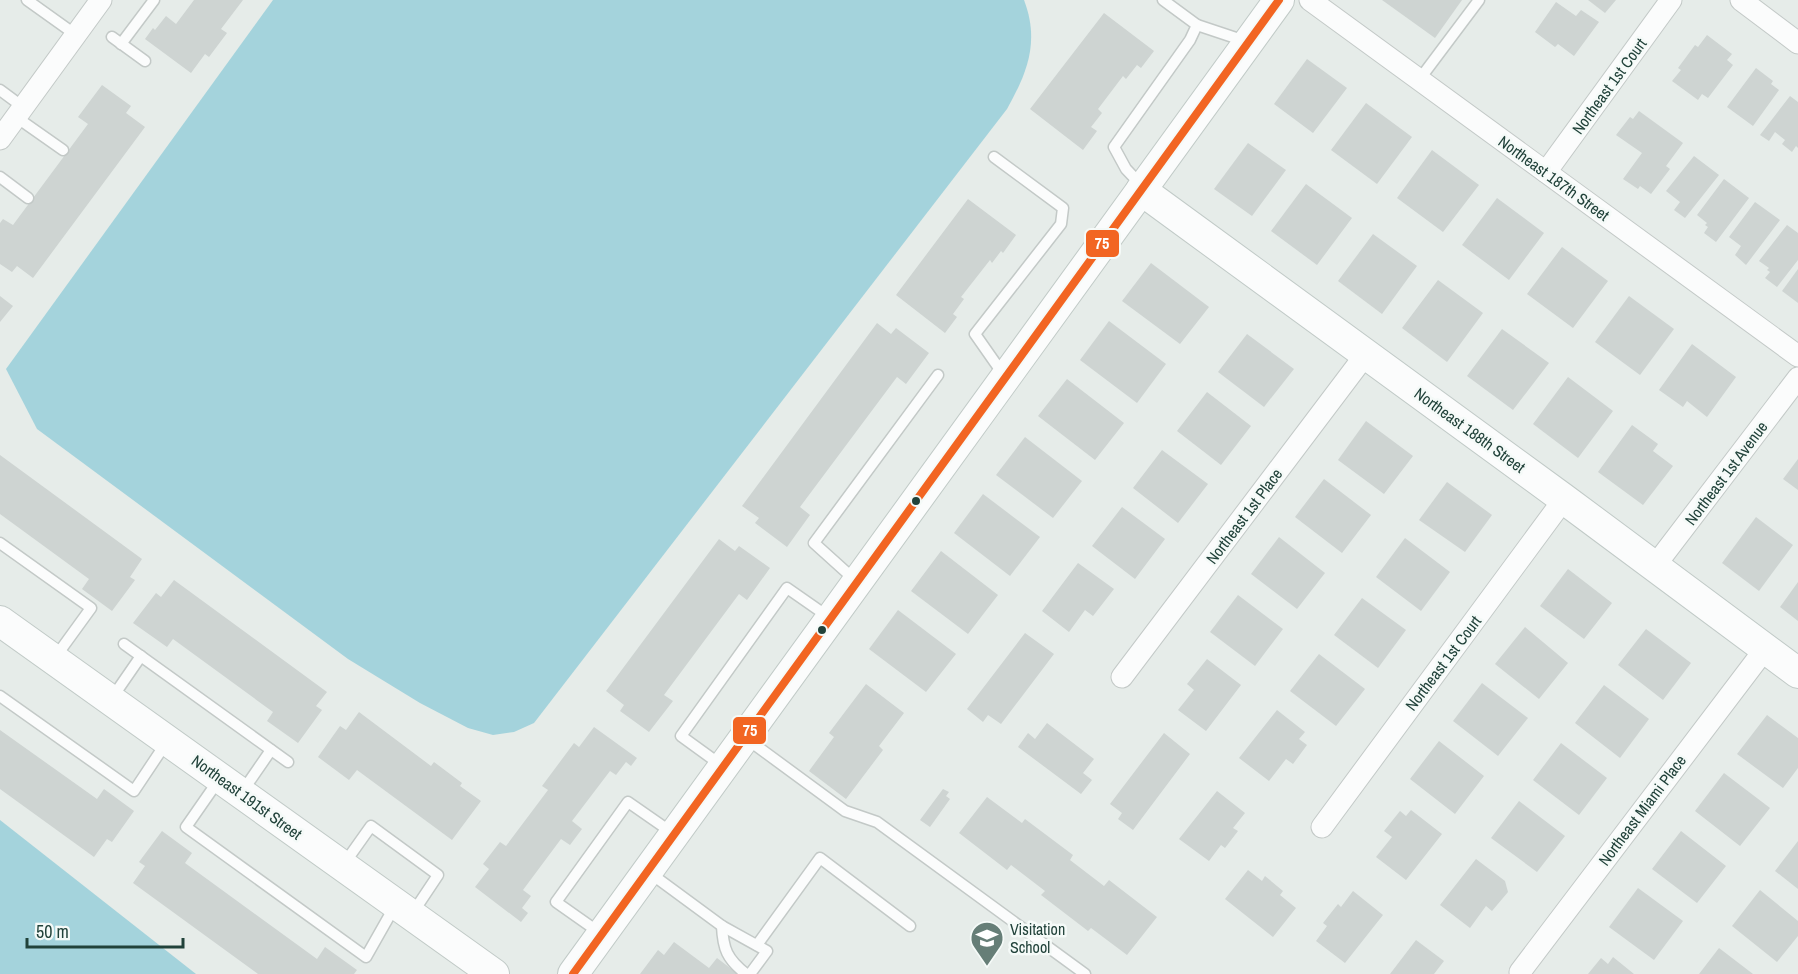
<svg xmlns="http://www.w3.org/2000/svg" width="1798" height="974" font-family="'Archivo Narrow',sans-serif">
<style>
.water{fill:#a4d3dc}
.building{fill:#ced4d2}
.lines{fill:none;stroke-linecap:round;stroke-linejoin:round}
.lane-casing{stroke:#c3c9c7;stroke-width:13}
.street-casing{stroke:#c3c9c7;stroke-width:23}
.secondary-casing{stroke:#c1cac7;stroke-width:32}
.lane{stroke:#fbfcfc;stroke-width:10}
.street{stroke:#fbfcfc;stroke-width:21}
.secondary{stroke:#fbfcfc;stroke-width:30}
.bus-1-casing{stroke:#f5faf8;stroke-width:12}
.bus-1{stroke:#f26522;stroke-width:8}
.bus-dot{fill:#21423a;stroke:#f5faf8;stroke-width:2}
.labels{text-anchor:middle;stroke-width:5;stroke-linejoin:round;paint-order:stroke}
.street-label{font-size:16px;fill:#21423a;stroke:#f5faf8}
.poi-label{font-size:16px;fill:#21423a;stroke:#f5faf8;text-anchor:start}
.line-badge{stroke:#f5faf8;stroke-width:2}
.badge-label{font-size:16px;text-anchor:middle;font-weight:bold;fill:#fff}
</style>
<rect width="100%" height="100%" fill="#e6ece9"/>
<g class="water">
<path d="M 273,0 L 1024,0 C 1040,42 1027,73 1007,109 L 534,723 L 514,732 L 493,735 L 468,728 L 420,703 L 348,659 L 37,429 L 6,369 Z"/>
<path d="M 0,820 L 196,974 L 0,974 Z"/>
</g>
<g class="building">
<path d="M 194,0 L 243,0 L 221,29 L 227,33 L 209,57 L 205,54 L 191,73 L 145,39 L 153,28 L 155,30 L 166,16 L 176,24 Z"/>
<path d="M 1382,0 L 1462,0 L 1435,38 Z"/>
<path d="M 1588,0 L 1616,0 L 1605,13 Z"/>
<path d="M 1556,2 L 1576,16 L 1581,10 L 1599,22 L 1574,56 L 1558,44 L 1555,47 L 1535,32 Z"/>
<path d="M 1104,13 L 1154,51 L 1141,68 L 1137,65 L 1126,79 L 1123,76 L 1098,109 L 1102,113 L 1091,127 L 1097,131 L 1083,150 L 1030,109 Z"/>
<path d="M 1707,35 L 1732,54 L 1727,60 L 1733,65 L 1708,98 L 1702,94 L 1698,100 L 1672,81 L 1681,70 L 1678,68 L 1695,45 L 1698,47 Z"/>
<path d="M 1307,59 L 1347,88 L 1313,133 L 1274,104 Z"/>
<path d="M 1756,68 L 1773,81 L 1771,84 L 1779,90 L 1753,126 L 1727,107 Z"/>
<path d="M 102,85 L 131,106 L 126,113 L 145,127 L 33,278 L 17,266 L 12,272 L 0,264 L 0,223 L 3,219 L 13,225 L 88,124 L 78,117 Z"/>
<path d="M 1790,96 L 1798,102 L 1798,148 L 1796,146 L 1792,152 L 1782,144 L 1785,140 L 1775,132 L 1769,141 L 1760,135 Z"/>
<path d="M 1366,103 L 1412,137 L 1377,184 L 1331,150 Z"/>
<path d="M 1639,111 L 1683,143 L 1666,166 L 1670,169 L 1651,194 L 1640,186 L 1638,189 L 1623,179 L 1642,153 L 1616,135 L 1630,117 L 1633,119 Z"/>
<path d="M 1248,143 L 1286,170 L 1252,216 L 1214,189 Z"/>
<path d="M 1432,150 L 1479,185 L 1443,232 L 1397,198 Z"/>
<path d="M 1694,156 L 1719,175 L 1685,218 L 1674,210 L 1680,202 L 1666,191 Z"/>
<path d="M 1724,179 L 1749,198 L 1716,242 L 1704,233 L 1708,227 L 1705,225 L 1707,223 L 1697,215 Z"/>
<path d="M 1306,184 L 1352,218 L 1317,265 L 1271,231 Z"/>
<path d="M 1497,198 L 1544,233 L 1509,280 L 1462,245 Z"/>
<path d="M 968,199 L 1016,235 L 1003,253 L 1001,251 L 992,263 L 990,260 L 961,297 L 964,299 L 953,314 L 957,317 L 945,333 L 896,295 Z"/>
<path d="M 1755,202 L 1780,220 L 1746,265 L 1735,255 L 1741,246 L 1729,237 Z"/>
<path d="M 1787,225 L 1798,233 L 1798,260 L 1777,287 L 1765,278 L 1770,272 L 1767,270 L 1769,268 L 1759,261 Z"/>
<path d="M 1373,234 L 1417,266 L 1382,314 L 1338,281 Z"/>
<path d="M 1562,247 L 1608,281 L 1573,328 L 1527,294 Z"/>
<path d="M 1151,263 L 1209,307 L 1180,344 L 1122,301 Z"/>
<path d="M 1798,269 L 1798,303 L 1782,291 Z"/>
<path d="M 1438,280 L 1483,313 L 1447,362 L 1402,328 Z"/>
<path d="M 0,296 L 13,306 L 0,322 Z"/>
<path d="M 1629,296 L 1674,329 L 1640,375 L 1595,342 Z"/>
<path d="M 1109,321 L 1166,364 L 1137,403 L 1080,360 Z"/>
<path d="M 877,323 L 891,334 L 896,328 L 929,353 L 906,384 L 897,377 L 800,507 L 810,515 L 787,547 L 755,523 L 759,518 L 742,506 Z"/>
<path d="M 1502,329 L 1549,363 L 1513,410 L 1467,376 Z"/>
<path d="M 1247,334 L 1294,369 L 1264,407 L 1218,372 Z"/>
<path d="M 1692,344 L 1736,377 L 1707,417 L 1687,401 L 1683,407 L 1659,390 Z"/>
<path d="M 1568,377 L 1613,411 L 1578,458 L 1533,424 Z"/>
<path d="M 1067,379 L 1124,423 L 1095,460 L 1038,416 Z"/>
<path d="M 1207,392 L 1251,426 L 1221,465 L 1177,431 Z"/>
<path d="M 1366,421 L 1413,456 L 1384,494 L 1338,460 Z"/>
<path d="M 1632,425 L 1658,444 L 1653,451 L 1673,466 L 1643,505 L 1598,472 Z"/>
<path d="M 1025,437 L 1082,481 L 1053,518 L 996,475 Z"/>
<path d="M 1162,450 L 1208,484 L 1178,523 L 1133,488 Z"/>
<path d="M 0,455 L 142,559 L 130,577 L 135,580 L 112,611 L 82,589 L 89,579 L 0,514 Z"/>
<path d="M 1798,459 L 1798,490 L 1783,479 Z"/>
<path d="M 1324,479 L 1371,515 L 1342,553 L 1295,517 Z"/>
<path d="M 1447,482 L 1492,515 L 1465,552 L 1419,520 Z"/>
<path d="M 983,494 L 1040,537 L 1010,576 L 954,533 Z"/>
<path d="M 1122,507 L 1165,539 L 1135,579 L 1092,546 Z"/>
<path d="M 1756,517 L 1793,545 L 1759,591 L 1722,563 Z"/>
<path d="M 1279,537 L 1325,573 L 1297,609 L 1251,574 Z"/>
<path d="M 1405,538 L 1450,572 L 1421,611 L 1376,577 Z"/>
<path d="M 719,539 L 735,551 L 739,546 L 770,568 L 747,600 L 739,594 L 664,695 L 673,701 L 649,732 L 620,711 L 624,705 L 606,691 Z"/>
<path d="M 941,551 L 998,595 L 968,634 L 911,591 Z"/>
<path d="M 1078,563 L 1114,589 L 1093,616 L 1085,610 L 1069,632 L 1042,611 Z"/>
<path d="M 1568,569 L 1612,603 L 1584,639 L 1540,606 Z"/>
<path d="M 174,580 L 327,692 L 316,706 L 322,710 L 298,743 L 267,721 L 273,712 L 173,639 L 167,647 L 133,623 L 156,593 L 161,597 Z"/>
<path d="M 1798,582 L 1798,621 L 1780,607 Z"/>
<path d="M 1238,595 L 1283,629 L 1255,666 L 1210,632 Z"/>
<path d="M 1362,598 L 1406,630 L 1378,668 L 1334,635 Z"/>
<path d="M 898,610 L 956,654 L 926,692 L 869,649 Z"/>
<path d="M 1525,627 L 1568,663 L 1539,699 L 1495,664 Z"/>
<path d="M 1646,629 L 1691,663 L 1663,700 L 1618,665 Z"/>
<path d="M 1025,633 L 1054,654 L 1001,724 L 988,715 L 983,722 L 967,709 Z"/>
<path d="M 1319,654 L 1365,689 L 1336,726 L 1290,691 Z"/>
<path d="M 1207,659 L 1241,685 L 1206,731 L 1178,710 L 1194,690 L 1187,684 Z"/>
<path d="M 1482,683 L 1528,718 L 1498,756 L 1453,721 Z"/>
<path d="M 866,684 L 904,713 L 879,746 L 883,750 L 846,799 L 809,771 L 834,737 L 829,733 Z"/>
<path d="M 1604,685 L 1649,719 L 1620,758 L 1575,723 Z"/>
<path d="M 1277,710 L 1305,732 L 1299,739 L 1307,745 L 1293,764 L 1286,759 L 1269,781 L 1239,758 Z"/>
<path d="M 359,712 L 431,766 L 434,762 L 462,783 L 460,786 L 481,801 L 452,840 L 357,770 L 349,780 L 318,757 L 340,726 L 346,730 Z"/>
<path d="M 1767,715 L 1798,738 L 1798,768 L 1783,788 L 1737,754 Z"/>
<path d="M 1047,723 L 1094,759 L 1083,773 L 1092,780 L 1081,794 L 1018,747 L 1028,733 L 1035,739 Z"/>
<path d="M 594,727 L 637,758 L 631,766 L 626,762 L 616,775 L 610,771 L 572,821 L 582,829 L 570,845 L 561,839 L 523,890 L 531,896 L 522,908 L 528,913 L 521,922 L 475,887 L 489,869 L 483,864 L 500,842 L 506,846 L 548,790 L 542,786 L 574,743 L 579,747 Z"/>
<path d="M 0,730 L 97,799 L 104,789 L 134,811 L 112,842 L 107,839 L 94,857 L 0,789 Z"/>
<path d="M 1164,733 L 1190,754 L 1133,830 L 1118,819 L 1122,813 L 1110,804 Z"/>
<path d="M 1439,741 L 1484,776 L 1455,814 L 1410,779 Z"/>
<path d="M 1561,743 L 1607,778 L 1579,815 L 1533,780 Z"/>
<path d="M 1724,773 L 1770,808 L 1740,846 L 1695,811 Z"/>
<path d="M 943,789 L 949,792 L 946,796 L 950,799 L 930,827 L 920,820 Z"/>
<path d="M 1217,791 L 1245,813 L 1233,828 L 1238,831 L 1225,848 L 1221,845 L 1209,861 L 1179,839 Z"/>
<path d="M 987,797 L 1022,823 L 1025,819 L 1073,855 L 1070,860 L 1104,886 L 1109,880 L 1157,917 L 1127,955 L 1091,928 L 1088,931 L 1041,895 L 1045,891 L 1011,865 L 1007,870 L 959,833 Z"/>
<path d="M 1519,801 L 1565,836 L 1537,872 L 1491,838 Z"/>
<path d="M 1411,810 L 1442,834 L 1406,880 L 1376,857 L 1392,837 L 1384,831 L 1400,811 L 1406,816 Z"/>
<path d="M 162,831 L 192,853 L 185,863 L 317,959 L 325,947 L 357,970 L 354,974 L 258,974 L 133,883 L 145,866 L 139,862 Z"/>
<path d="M 1681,831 L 1726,866 L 1697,903 L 1652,869 Z"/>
<path d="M 1798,841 L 1798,889 L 1775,871 Z"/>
<path d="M 1476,859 L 1505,881 L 1508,892 L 1492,911 L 1486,906 L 1470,928 L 1440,905 Z"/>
<path d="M 1248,870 L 1262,881 L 1265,876 L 1283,891 L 1280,895 L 1296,908 L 1273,937 L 1225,899 Z"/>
<path d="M 1638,888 L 1683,921 L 1654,960 L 1609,927 Z"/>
<path d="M 1760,890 L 1798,921 L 1798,936 L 1777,962 L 1732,926 Z"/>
<path d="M 1353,891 L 1383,915 L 1345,963 L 1316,941 L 1327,926 L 1323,923 L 1338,904 L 1341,907 Z"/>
<path d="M 1416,940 L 1444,961 L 1434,974 L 1390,974 Z"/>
<path d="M 674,942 L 709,968 L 717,958 L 738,974 L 640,974 L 658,950 L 664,955 Z"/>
<path d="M 1719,948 L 1753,974 L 1699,974 Z"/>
<path d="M 1613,957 L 1634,974 L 1588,974 L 1601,958 L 1608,964 Z"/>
</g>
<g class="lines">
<g class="lane-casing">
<g id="lane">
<path d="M 27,0 L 76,35"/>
<path d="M 1197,25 L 1245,41"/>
<path d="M 112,37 L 145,61"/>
<path d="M 121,44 L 154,0"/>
<path d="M 1419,80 L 1479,0"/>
<path d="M 0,90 L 23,107"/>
<path d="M 16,117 L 63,150"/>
<path d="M 994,157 L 1063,208 L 1061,224 L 975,334 L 1003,374"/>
<path d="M 0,177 L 28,198"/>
<path d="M 1143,187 L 1126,169 L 1114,147 L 1190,40 L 1197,25 L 1163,0"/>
<path d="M 0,543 L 91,608 L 54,659"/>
<path d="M 855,580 L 814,543 L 938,375"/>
<path d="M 124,644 L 288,762"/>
<path d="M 0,696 L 134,791 L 166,743"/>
<path d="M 112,698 L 141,656"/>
<path d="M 747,739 L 845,811 L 877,822 L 1085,974"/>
<path d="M 721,765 L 681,736 L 787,588 L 830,618"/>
<path d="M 218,781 L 186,827 L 366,957 L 396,904"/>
<path d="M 242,792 L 271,750"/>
<path d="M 344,864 L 371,826 L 438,875 L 412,914"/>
<path d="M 650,873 L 722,926 L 767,951 L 750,974"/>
<path d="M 722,926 C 723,949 727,959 746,974"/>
<path d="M 600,933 L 556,902 L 628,802 L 674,834"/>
<path d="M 757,945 L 820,858 L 910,926"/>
</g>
</g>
<g class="street-casing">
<g id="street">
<path d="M 1310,0 L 1798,356"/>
<path d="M 1741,0 L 1798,43"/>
<path d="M 0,139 L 101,0"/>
<path d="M 1546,172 L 1671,0"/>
<path d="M 1654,567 L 1798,378"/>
<path d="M 1122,677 L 1366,354"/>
<path d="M 1322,827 L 1564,499"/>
<path d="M 1520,972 L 1765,649"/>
</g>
</g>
<g class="secondary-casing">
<g id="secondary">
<path d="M 1141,190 L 1564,499 L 1798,673"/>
<path d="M 0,621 L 494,974"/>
<path d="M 573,974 L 1279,0"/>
</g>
</g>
<use href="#lane" class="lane"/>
<use href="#street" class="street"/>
<use href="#secondary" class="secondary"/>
<g class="bus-1-casing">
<path id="bus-1" d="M 573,974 L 1279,0"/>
</g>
<use href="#bus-1" class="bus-1"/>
</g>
<defs>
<g id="school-pin" transform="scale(1.725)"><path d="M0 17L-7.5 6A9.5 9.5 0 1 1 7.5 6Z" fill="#667e77" stroke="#f5faf8"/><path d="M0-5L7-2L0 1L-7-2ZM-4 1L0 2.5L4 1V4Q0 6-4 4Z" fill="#fff"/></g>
</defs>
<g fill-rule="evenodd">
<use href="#school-pin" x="987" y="938"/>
</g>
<g class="bus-dot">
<circle cx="916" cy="501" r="5"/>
<circle cx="822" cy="630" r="5"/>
</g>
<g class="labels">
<g class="street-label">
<text transform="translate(1609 86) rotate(-54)" y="6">Northeast 1st Court</text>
<text transform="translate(1554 178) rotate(36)" y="6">Northeast 187th Street</text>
<text transform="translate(1470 430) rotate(36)" y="6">Northeast 188th Street</text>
<text transform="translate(1726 473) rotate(-53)" y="6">Northeast 1st Avenue</text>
<text transform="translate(1244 516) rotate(-53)" y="6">Northeast 1st Place</text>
<text transform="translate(1443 663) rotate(-53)" y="6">Northeast 1st Court</text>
<text transform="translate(247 797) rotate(36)" y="6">Northeast 191st Street</text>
<text transform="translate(1642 810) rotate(-53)" y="6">Northeast Miami Place</text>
</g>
<g class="poi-label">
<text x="1010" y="935">Visitation<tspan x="1010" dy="18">School</tspan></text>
</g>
</g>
<g class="line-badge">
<rect x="1085" y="229" width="35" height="29" rx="6" fill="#f26522"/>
<rect x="732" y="716" width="35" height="29" rx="6" fill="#f26522"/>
</g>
<g class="badge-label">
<text x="1102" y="249">75</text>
<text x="750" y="736">75</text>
</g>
<path d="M27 938v9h156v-9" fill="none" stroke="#21423a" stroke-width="3"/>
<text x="36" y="938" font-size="18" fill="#21423a" stroke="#f5faf8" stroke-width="4.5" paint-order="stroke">50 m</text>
</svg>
